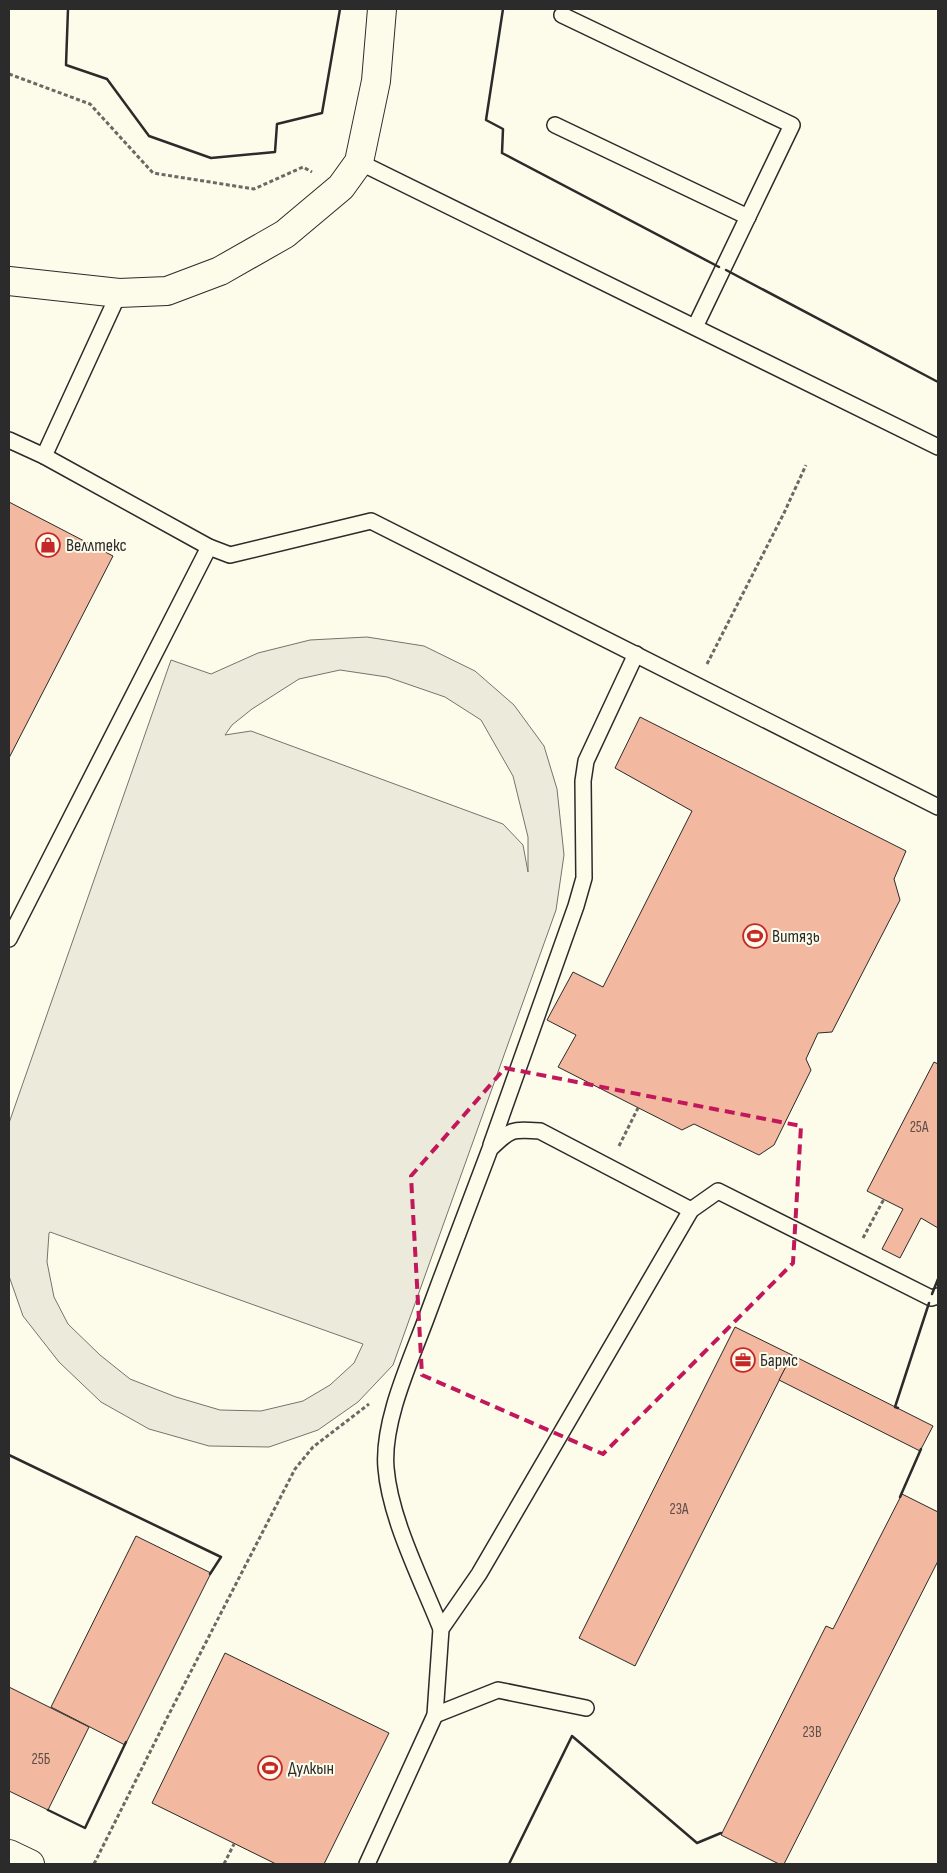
<svg xmlns="http://www.w3.org/2000/svg" width="947" height="1873" font-family="'Sofia Sans Condensed',sans-serif">
<style>
.green{fill:#ecebdb;stroke:#74746e;fill-rule:evenodd}
.building{fill:#f2b8a0;stroke:#2b2b2b}
.lines{fill:none;stroke-linecap:round;stroke-linejoin:round}
.service-casing{stroke:#2b2b2b;stroke-width:18}
.minor-casing{stroke:#2b2b2b;stroke-width:30}
.tertiary-casing{stroke:#2b2b2b;stroke-width:30}
.path{stroke:#6a6964;stroke-width:3;stroke-dasharray:4 2.5;stroke-linecap:butt}
.service{stroke:#fdfbea;stroke-width:15}
.minor{stroke:#fdfbea;stroke-width:28}
.tertiary{stroke:#fdfbea;stroke-width:28}
.wall{stroke:#2b2b2b;stroke-width:2.5}
.marked{fill:none;stroke:#c2185b;stroke-width:4;stroke-dasharray:10 6;stroke-linejoin:round}
.labels{text-anchor:middle;stroke-width:4;stroke-linejoin:round;paint-order:stroke}
.number-label{font-size:15px;fill:#5d4e48}
.poi-label{font-size:18px;fill:#2b2b2b;stroke:#fdfbea;text-anchor:start}
</style>
<rect width="100%" height="100%" fill="#fdfbea"/>
<path class="green" d="M 367,637 L 424,646 L 475,671 L 514,705 L 544,746 L 557,789 L 564,855 L 556,910 L 393,1365 L 358,1402 L 318,1430 L 269,1447 L 209,1446 L 149,1429 L 101,1402 L 59,1362 L 23,1316 L 9,1276 L 9,1123 L 171,660 L 211,674 L 258,653 L 310,640 ZM 340,670 L 387,677 L 445,697 L 481,720 L 513,776 L 528,837 L 528,872 L 523,845 L 503,824 L 251,731 L 225,735 L 232,725 L 252,709 L 299,679 ZM 49,1233 L 50,1232 L 363,1344 L 354,1363 L 330,1385 L 303,1401 L 261,1411 L 220,1410 L 176,1397 L 130,1379 L 100,1355 L 68,1324 L 54,1297 L 47,1262 Z"/>
<g class="building">
<path d="M 9,502 L 113,556 L 9,758 Z"/>
<path d="M 640,717 L 906,851 L 894,879 L 900,900 L 832,1032 L 818,1033 L 806,1059 L 811,1070 L 774,1145 L 759,1155 L 694,1124 L 682,1130 L 558,1067 L 576,1035 L 547,1020 L 573,972 L 603,987 L 692,811 L 615,768 Z"/>
<path d="M 934,1062 L 938,1064 L 938,1228 L 921,1218 L 900,1258 L 882,1249 L 903,1209 L 867,1191 Z"/>
<path d="M 735,1327 L 792,1355 L 635,1666 L 579,1638 Z"/>
<path d="M 792,1355 L 933,1426 L 920,1451 L 779,1380 Z"/>
<path d="M 902,1494 L 938,1512 L 938,1561 L 784,1864 L 779,1864 L 721,1835 L 826,1626 L 833,1629 Z"/>
<path d="M 136,1536 L 211,1573 L 125,1745 L 51,1707 Z"/>
<path d="M 225,1653 L 389,1733 L 324,1864 L 276,1864 L 152,1803 Z"/>
<path d="M 9,1687 L 89,1727 L 48,1810 L 9,1791 Z"/>
</g>
<g class="lines">
<g class="service-casing">
<g id="service">
<path d="M 562,15 L 792,125 L 695,327"/>
<path d="M 555,125 L 748,217"/>
<path d="M 359,162 L 938,447"/>
<path d="M 9,440 L 44,456 L 209,547 L 230,555 L 371,521 L 938,807"/>
<path d="M 44,456 L 119,293"/>
<path d="M 9,939 L 209,547"/>
<path d="M 491,1145 L 576,906 L 584,878 L 583,781 L 586,761 L 636,654"/>
<path d="M 441,1629 C 422,1581 390,1519 386,1468 C 382,1422 410,1362 426,1319 C 447,1262 469,1205 490,1149 C 510,1129 512,1129 540,1131 L 691,1210"/>
<path d="M 435,1715 L 498,1690 L 586,1708"/>
<path d="M 367,1864 L 435,1715 L 441,1629 L 479,1574 L 691,1210 L 718,1191 L 931,1298 L 938,1296"/>
</g>
</g>
<g class="minor-casing">
<path id="minor" d="M 9,1854 L 30,1864"/>
</g>
<g class="tertiary-casing">
<path id="tertiary" d="M 9,281 L 119,293 L 167,291 L 220,271 L 285,234 L 341,187 L 359,162 L 376,81 L 382,9"/>
</g>
<g class="path">
<path d="M 9,74 L 90,104 L 153,173 L 254,189 L 303,167 L 312,172"/>
<path d="M 707,664 L 784,513 L 806,465"/>
<path d="M 619,1146 L 638,1108"/>
<path d="M 863,1238 L 884,1199"/>
<path d="M 94,1864 L 167,1718 L 295,1469 L 313,1447 L 369,1404"/>
<path d="M 224,1864 L 234,1844"/>
</g>
<use href="#service" class="service"/>
<use href="#minor" class="minor"/>
<use href="#tertiary" class="tertiary"/>
<g class="wall">
<path d="M 68,9 L 66,65 L 107,79 L 149,136 L 211,158 L 275,152 L 277,124 L 322,113 L 340,9"/>
<path d="M 503,9 L 486,120 L 503,129 L 502,153 L 719,267"/>
<path d="M 726,270 L 938,382"/>
<path d="M 932,1294 L 938,1279"/>
<path d="M 898,1408 L 895,1407 L 929,1303"/>
<path d="M 9,1455 L 221,1557 L 210,1574"/>
<path d="M 900,1497 L 921,1449"/>
<path d="M 48,1810 L 85,1828 L 126,1742"/>
<path d="M 509,1864 L 572,1736 L 697,1843 L 721,1833"/>
</g>
</g>
<path class="marked" d="M 505,1068 L 801,1126 L 793,1263 L 603,1454 L 422,1375 L 411,1176 Z"/>
<defs>
<g id="shop-ring" transform="scale(1.25)"><circle r="9.5" fill="#fdfbea" stroke="#c62828" stroke-width="1.5"/><path d="M-5-2.5h2.3a2.7 3.5 0 0 1 5.4 0H5L5.5 6h-11ZM-1.5-2.5h3a1.5 2.3 0 0 0-3 0Z" fill="#c62828"/></g>
<g id="stadium-ring" transform="scale(1.25)"><circle r="9.5" fill="#fdfbea" stroke="#c62828" stroke-width="1.5"/><path d="M0-5a6.5 5 0 1 0 0 10a6.5 5 0 1 0 0-10ZM-3.5-1.8h7v3.6h-7Z" fill="#c62828"/></g>
<g id="office-ring" transform="scale(1.25)"><circle r="9.5" fill="#fdfbea" stroke="#c62828" stroke-width="1.5"/><path d="M-6-3h4V-5.5h4V-3h4V5H-6ZM-1-4.5V-3h2v-1.5ZM-6 0V1H6V0Z" fill="#c62828"/></g>
</defs>
<g fill-rule="evenodd">
<use href="#shop-ring" x="48" y="545"/>
<use href="#stadium-ring" x="755" y="936"/>
<use href="#office-ring" x="743" y="1360"/>
<use href="#stadium-ring" x="270" y="1768"/>
</g>
<g class="labels">
<g class="number-label">
<text x="919" y="1132">25А</text>
<text x="679" y="1514">23А</text>
<text x="812" y="1737">23В</text>
<text x="41" y="1764">25Б</text>
</g>
<g class="poi-label">
<text x="66" y="551">Веллтекс</text>
<text x="772" y="942">Витязь</text>
<text x="760" y="1366">Бармс</text>
<text x="288" y="1774">Дулкын</text>
</g>
</g>
<rect width="947" height="1873" fill="none" stroke="#2b2b2b" stroke-width="20"/>
</svg>
